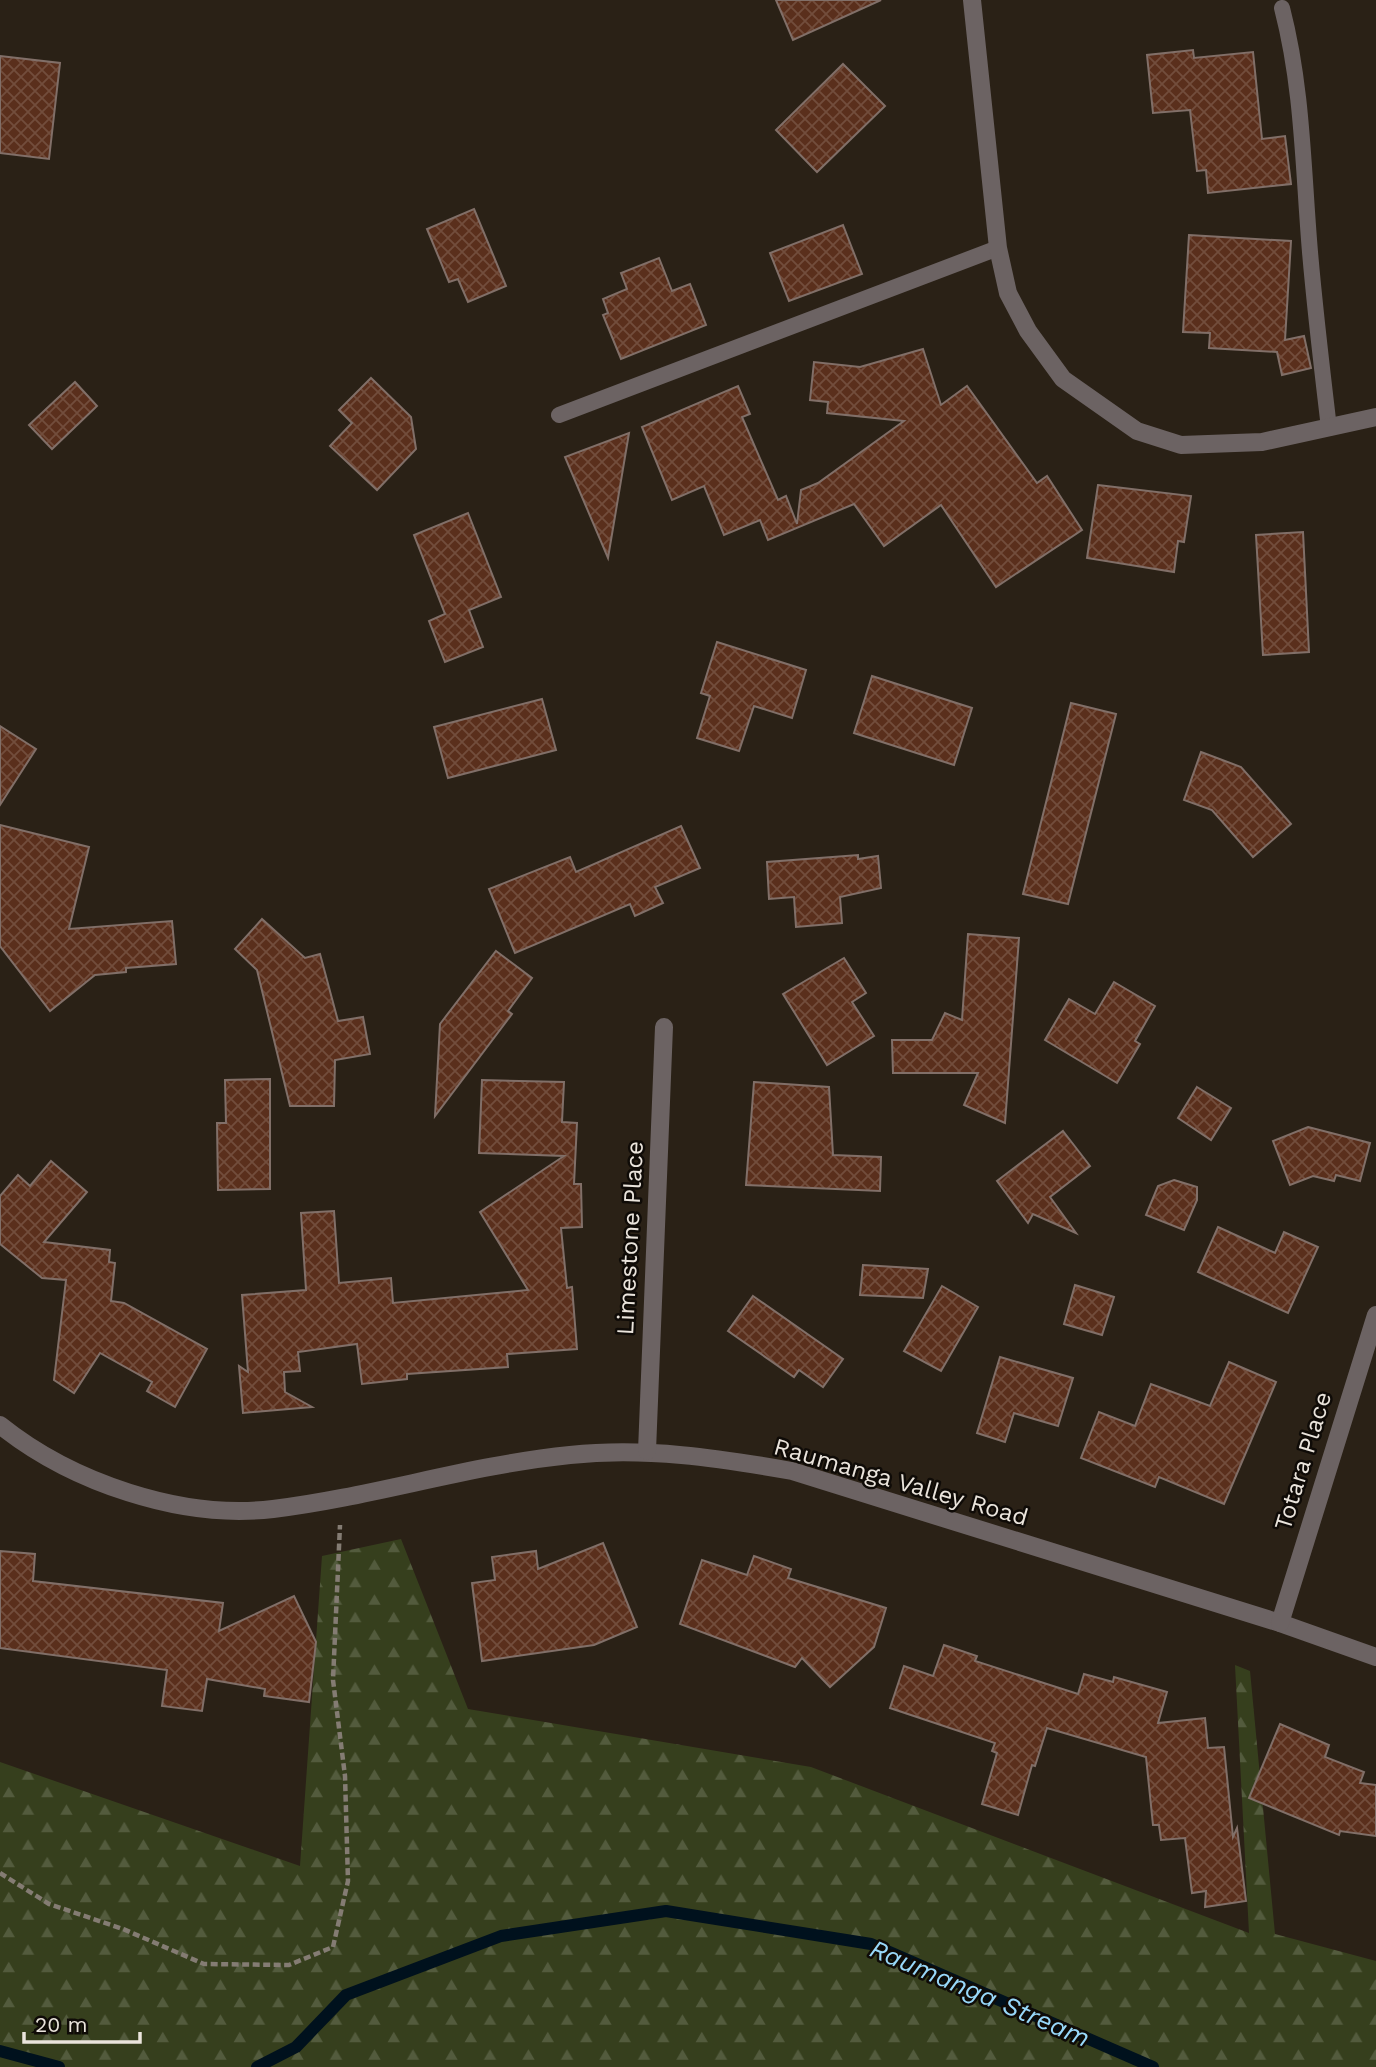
<svg xmlns="http://www.w3.org/2000/svg" width="1376" height="2067" font-family="'Work Sans',sans-serif">
<style>
.forest{fill:url(#forest-firs)}
.lines{fill:none;stroke-linecap:round;stroke-linejoin:round}
.stream{stroke:#00111d;stroke-width:12}
.building{fill:url(#building-cross-hatch);stroke:#816f68;stroke-width:2}
.path{stroke:#847c73;stroke-width:4.5;stroke-dasharray:7 3.5;stroke-linecap:butt}
.lane{stroke:#6c6363;stroke-width:16}
.street{stroke:#6c6363;stroke-width:18}
.labels{text-anchor:middle;stroke-width:5;stroke-linejoin:round;paint-order:stroke}
.street-label{font-size:24px;fill:#eae4dc;stroke:#0f0b07}
.water-label{font-size:26px;font-style:italic;fill:#98d8fa;stroke:#0f0b07}
</style>
<defs>
<pattern id="forest-firs" width="22" height="20" patternUnits="userSpaceOnUse" patternTransform="scale(1.75)"><rect width="22" height="20" fill="#363f1d"/><path d="M5 1l3.5 6h-7zM16 11l3.5 6h-7z" fill="#535b3d"/></pattern>
<pattern id="building-cross-hatch" width="8" height="8" patternUnits="userSpaceOnUse" patternTransform="scale(1.75)"><rect width="8" height="8" fill="#5a2f1c"/><path d="M0 0l8 8M0 8l8-8" fill="none" stroke="#724d3c"/></pattern>
</defs>
<rect width="100%" height="100%" fill="#2a2116"/>
<path class="forest" d="M 401,1539 L 468,1709 L 811,1767 L 1249,1933 L 1235,1665 L 1250,1671 L 1275,1934 L 1376,1961 L 1376,2067 L 0,2067 L 0,1762 L 300,1866 L 322,1556 Z"/>
<g class="lines">
<g class="stream">
<path d="M 0,2051 L 59,2067"/>
<path d="M 257,2067 L 296,2047 L 346,1995 L 501,1936 L 666,1911 L 871,1944 L 1153,2067"/>
</g>
</g>
<g class="building">
<path d="M 776,0 L 881,0 L 793,40 Z"/>
<path d="M 1193,50 L 1194,58 L 1253,52 L 1262,139 L 1285,136 L 1291,184 L 1208,193 L 1206,170 L 1197,171 L 1190,110 L 1153,113 L 1147,55 Z"/>
<path d="M 0,56 L 60,63 L 49,159 L 0,153 Z"/>
<path d="M 843,64 L 885,106 L 817,172 L 776,130 Z"/>
<path d="M 474,209 L 506,286 L 468,302 L 458,279 L 449,282 L 427,229 Z"/>
<path d="M 843,225 L 862,274 L 789,301 L 770,253 Z"/>
<path d="M 1189,235 L 1291,241 L 1285,340 L 1304,336 L 1311,368 L 1282,375 L 1277,352 L 1209,348 L 1210,333 L 1183,332 Z"/>
<path d="M 659,258 L 672,291 L 690,284 L 706,325 L 621,359 L 603,315 L 608,313 L 603,299 L 627,289 L 621,273 Z"/>
<path d="M 923,349 L 941,405 L 967,386 L 1037,483 L 1047,476 L 1082,530 L 996,587 L 941,505 L 884,546 L 854,504 L 768,540 L 760,520 L 724,535 L 704,486 L 672,500 L 642,427 L 738,386 L 750,414 L 742,417 L 778,500 L 786,496 L 797,524 L 801,490 L 818,483 L 904,421 L 827,413 L 828,402 L 810,400 L 814,362 L 860,367 Z"/>
<path d="M 371,378 L 411,417 L 416,449 L 377,490 L 330,446 L 352,423 L 339,410 Z"/>
<path d="M 75,382 L 97,406 L 52,449 L 29,425 Z"/>
<path d="M 629,433 L 608,558 L 565,457 Z"/>
<path d="M 1098,485 L 1191,496 L 1184,542 L 1178,541 L 1174,572 L 1087,558 Z"/>
<path d="M 468,513 L 501,597 L 469,610 L 483,647 L 445,662 L 429,621 L 445,614 L 414,535 Z"/>
<path d="M 1303,532 L 1309,652 L 1263,655 L 1256,535 Z"/>
<path d="M 717,642 L 806,670 L 792,718 L 754,706 L 739,751 L 697,738 L 710,696 L 701,693 Z"/>
<path d="M 872,676 L 972,708 L 954,765 L 854,733 Z"/>
<path d="M 542,699 L 556,750 L 448,778 L 434,727 Z"/>
<path d="M 1071,703 L 1116,714 L 1068,904 L 1023,894 Z"/>
<path d="M 0,726 L 36,749 L 0,805 Z"/>
<path d="M 1201,752 L 1241,767 L 1291,824 L 1253,857 L 1212,810 L 1184,800 Z"/>
<path d="M 0,825 L 89,847 L 69,929 L 172,921 L 176,964 L 126,968 L 126,972 L 95,975 L 50,1011 L 0,946 Z"/>
<path d="M 681,826 L 700,868 L 655,887 L 663,903 L 635,916 L 630,904 L 515,953 L 489,889 L 570,857 L 576,872 Z"/>
<path d="M 858,855 L 858,859 L 878,856 L 881,888 L 840,897 L 842,923 L 796,927 L 794,897 L 769,899 L 767,862 Z"/>
<path d="M 262,919 L 305,958 L 320,954 L 338,1021 L 363,1017 L 370,1054 L 335,1060 L 334,1106 L 290,1106 L 257,970 L 235,949 Z"/>
<path d="M 968,934 L 1019,938 L 1005,1123 L 964,1105 L 978,1073 L 893,1073 L 892,1040 L 932,1040 L 945,1013 L 962,1020 Z"/>
<path d="M 496,951 L 532,978 L 508,1011 L 512,1014 L 435,1116 L 440,1024 Z"/>
<path d="M 844,958 L 866,993 L 852,1002 L 874,1036 L 827,1065 L 783,994 Z"/>
<path d="M 1114,982 L 1155,1006 L 1135,1041 L 1140,1044 L 1117,1083 L 1045,1040 L 1069,999 L 1095,1014 Z"/>
<path d="M 270,1079 L 270,1189 L 218,1190 L 217,1123 L 226,1123 L 225,1080 Z"/>
<path d="M 482,1080 L 564,1082 L 562,1122 L 577,1123 L 574,1184 L 581,1184 L 582,1227 L 561,1228 L 567,1288 L 572,1287 L 577,1349 L 507,1354 L 508,1367 L 407,1374 L 407,1379 L 362,1384 L 357,1344 L 298,1352 L 300,1371 L 284,1372 L 285,1392 L 312,1407 L 243,1413 L 239,1366 L 248,1372 L 242,1295 L 306,1290 L 301,1213 L 334,1211 L 339,1283 L 391,1278 L 393,1303 L 528,1290 L 480,1212 L 564,1156 L 479,1153 Z"/>
<path d="M 754,1082 L 829,1087 L 833,1155 L 881,1157 L 880,1191 L 746,1185 Z"/>
<path d="M 1197,1087 L 1231,1108 L 1211,1140 L 1178,1118 Z"/>
<path d="M 1308,1127 L 1370,1143 L 1360,1181 L 1336,1175 L 1334,1181 L 1313,1176 L 1290,1185 L 1273,1141 Z"/>
<path d="M 1063,1131 L 1090,1166 L 1050,1197 L 1076,1233 L 1033,1214 L 1028,1223 L 997,1181 Z"/>
<path d="M 51,1161 L 87,1192 L 44,1242 L 110,1250 L 109,1262 L 115,1263 L 111,1301 L 124,1303 L 207,1349 L 175,1407 L 147,1391 L 152,1382 L 100,1353 L 74,1393 L 54,1380 L 66,1280 L 42,1278 L 0,1244 L 0,1196 L 18,1175 L 30,1186 Z"/>
<path d="M 1174,1180 L 1197,1187 L 1197,1200 L 1184,1230 L 1146,1215 L 1158,1186 Z"/>
<path d="M 1218,1227 L 1275,1253 L 1284,1232 L 1318,1247 L 1288,1313 L 1198,1272 Z"/>
<path d="M 863,1265 L 928,1269 L 923,1298 L 860,1295 Z"/>
<path d="M 1075,1285 L 1114,1297 L 1102,1335 L 1064,1324 Z"/>
<path d="M 942,1286 L 978,1307 L 941,1371 L 904,1351 Z"/>
<path d="M 753,1296 L 843,1359 L 823,1387 L 799,1370 L 794,1377 L 728,1331 Z"/>
<path d="M 1000,1357 L 1073,1378 L 1058,1426 L 1014,1413 L 1005,1442 L 977,1433 Z"/>
<path d="M 1229,1362 L 1276,1382 L 1224,1504 L 1159,1477 L 1155,1487 L 1081,1458 L 1099,1412 L 1135,1426 L 1151,1384 L 1210,1406 Z"/>
<path d="M 603,1543 L 637,1627 L 594,1645 L 482,1661 L 472,1583 L 495,1580 L 492,1557 L 536,1551 L 538,1569 Z"/>
<path d="M 0,1551 L 35,1554 L 33,1581 L 223,1603 L 219,1631 L 294,1596 L 316,1642 L 309,1702 L 264,1696 L 265,1689 L 207,1679 L 202,1711 L 162,1706 L 167,1670 L 0,1648 Z"/>
<path d="M 754,1556 L 791,1569 L 788,1578 L 886,1608 L 874,1647 L 830,1687 L 802,1658 L 795,1667 L 680,1624 L 702,1560 L 747,1575 Z"/>
<path d="M 944,1645 L 977,1656 L 975,1661 L 1078,1694 L 1084,1674 L 1113,1682 L 1114,1677 L 1167,1692 L 1158,1723 L 1205,1718 L 1208,1748 L 1224,1747 L 1233,1837 L 1237,1828 L 1246,1901 L 1205,1907 L 1206,1891 L 1192,1893 L 1185,1838 L 1161,1840 L 1159,1825 L 1153,1825 L 1146,1757 L 1047,1728 L 1035,1766 L 1032,1765 L 1018,1815 L 982,1804 L 997,1753 L 992,1751 L 995,1743 L 890,1708 L 904,1666 L 933,1676 Z"/>
<path d="M 1280,1724 L 1329,1745 L 1325,1757 L 1364,1772 L 1360,1783 L 1376,1785 L 1376,1836 L 1340,1831 L 1339,1835 L 1249,1798 Z"/>
</g>
<g class="lines">
<path class="path" d="M 0,1873 L 49,1904 L 123,1929 L 204,1964 L 289,1965 L 333,1947 L 348,1881 L 345,1776 L 333,1680 L 340,1525"/>
<g class="lane">
<path d="M 1282,8 C 1303,89 1303,170 1310,252 C 1315,311 1322,369 1329,428"/>
<path d="M 559,415 L 998,248"/>
</g>
<g class="street">
<path d="M 972,0 L 998,248 L 1008,293 L 1028,331 L 1063,379 L 1137,431 L 1181,445 L 1262,442 L 1376,417"/>
<path d="M 0,1425 C 71,1482 181,1520 273,1509 C 372,1497 470,1465 570,1455 C 646,1447 718,1458 792,1471 L 1280,1623 L 1376,1657"/>
<path d="M 647,1451 L 664,1027"/>
<path d="M 1280,1623 L 1376,1315"/>
</g>
</g>
<g class="labels">
<g class="street-label">
<text transform="translate(630 1238) rotate(-87)" y="8">Limestone Place</text>
<text transform="translate(1303 1461) rotate(-73)" y="8">Totara Place</text>
<text transform="translate(901 1482) rotate(16)" y="8">Raumanga Valley Road</text>
</g>
<g class="water-label">
<text transform="translate(980 1993) rotate(23)" y="9">Raumanga Stream</text>
</g>
</g>
<path d="M24 2032v10h116v-10" fill="none" stroke="#eae4dc" stroke-width="3.5"/>
<text x="35" y="2032" font-size="21" fill="#eae4dc" stroke="#0f0b07" stroke-width="5" paint-order="stroke">20 m</text>
</svg>
